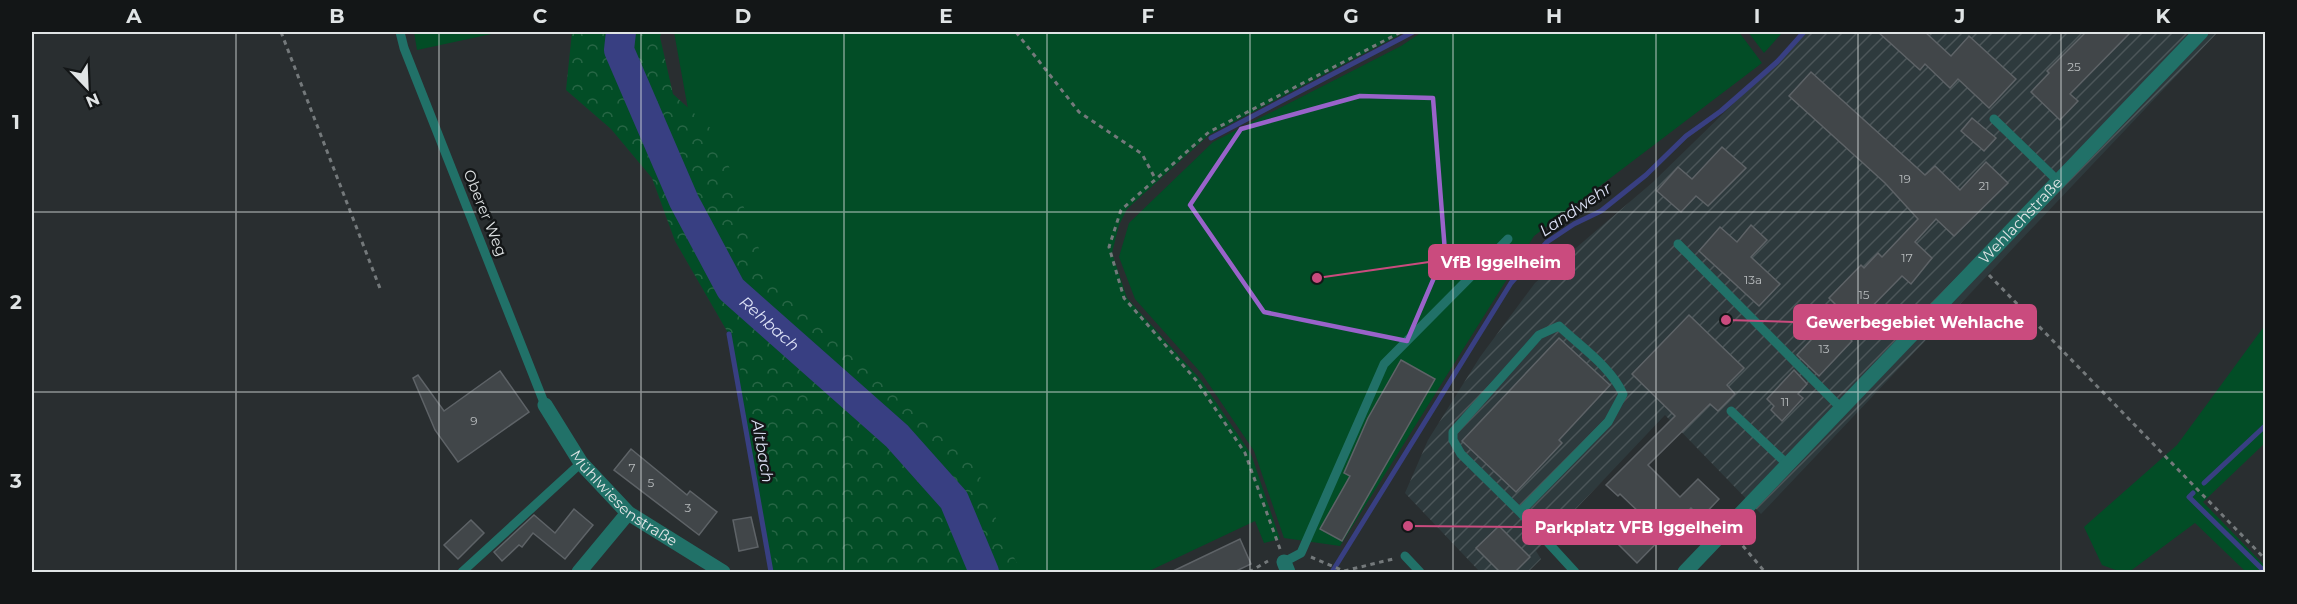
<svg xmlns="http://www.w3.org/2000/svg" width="2297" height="604" font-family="Montserrat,sans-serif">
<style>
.industrial{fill:url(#industrial-furrows)}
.grass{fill:#024d26}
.forest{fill:url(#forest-crowns)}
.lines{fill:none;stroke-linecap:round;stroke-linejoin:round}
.stream{stroke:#383f82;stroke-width:5}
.river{stroke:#383f82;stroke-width:30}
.building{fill:#414649;stroke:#5e6367;stroke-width:1.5}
.path{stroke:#74797b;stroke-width:3;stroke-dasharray:4.5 4.5;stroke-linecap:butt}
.lane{stroke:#217168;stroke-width:9}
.street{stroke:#217168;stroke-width:15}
.marked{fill:none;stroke:#9963ca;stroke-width:4.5;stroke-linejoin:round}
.grid{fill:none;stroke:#e0e4e5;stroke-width:1.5;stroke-opacity:0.55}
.labels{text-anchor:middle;stroke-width:5;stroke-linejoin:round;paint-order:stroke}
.number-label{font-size:12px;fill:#b8bcbe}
.street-label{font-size:15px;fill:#e0e4e5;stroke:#131617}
.water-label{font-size:16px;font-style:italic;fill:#dce1f5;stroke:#131617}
.leader{fill:none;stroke:#ca4b7e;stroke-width:2}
.callout-dot{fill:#ca4b7e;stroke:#131617;stroke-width:2}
.callout{fill:#ca4b7e;stroke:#ca4b7e;stroke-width:2}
.callout-label{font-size:16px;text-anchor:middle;font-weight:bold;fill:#fff}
.neatline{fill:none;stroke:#e0e4e5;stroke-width:2}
.grid-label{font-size:20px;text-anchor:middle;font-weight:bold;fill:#e0e4e5}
</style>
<defs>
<pattern id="industrial-furrows" width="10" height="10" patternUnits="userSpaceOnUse" patternTransform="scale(1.5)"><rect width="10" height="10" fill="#2e3a3d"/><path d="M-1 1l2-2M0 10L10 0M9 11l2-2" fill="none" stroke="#4c5659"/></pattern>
<pattern id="forest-crowns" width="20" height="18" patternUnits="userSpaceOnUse" patternTransform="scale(1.5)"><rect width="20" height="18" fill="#024d26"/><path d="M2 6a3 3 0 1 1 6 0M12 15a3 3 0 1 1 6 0" fill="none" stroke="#276645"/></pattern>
</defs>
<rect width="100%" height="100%" fill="#292e30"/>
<path class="industrial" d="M 1807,32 L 2217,33 L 1761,514 L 1665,415 L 1536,551 L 1541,559 L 1528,572 L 1480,572 L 1405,493 L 1428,440 L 1480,357 L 1535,283 L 1653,182 Z"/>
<g class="grass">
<path d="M 414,32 L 501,32 L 417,50 Z"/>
<path d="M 674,32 L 1405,32 L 1209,135 L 1127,209 L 1119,225 L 1112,253 L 1127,298 L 1201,380 L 1251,454 L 1280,539 L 1264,543 L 1255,521 L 1147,572 L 772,572 Z"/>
<path d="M 1422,32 L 1739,32 L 1762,63 L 1534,236 L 1340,546 L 1284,538 L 1254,451 L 1202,374 L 1135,299 L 1119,257 L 1129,223 L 1213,142 L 1401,46 Z"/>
<path d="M 1748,32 L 1783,32 L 1764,53 Z"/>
<path d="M 2265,325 L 2265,443 L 2203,502 L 2265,566 L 2265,572 L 2246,572 L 2195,523 L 2129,572 L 2121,572 L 2102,565 L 2084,527 L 2177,445 Z"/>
</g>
<path class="forest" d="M 572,32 L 662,32 L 660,37 L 673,94 L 717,134 L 765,265 L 975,463 L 997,521 L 1021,572 L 776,572 L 770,513 L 735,345 L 675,241 L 652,178 L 611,129 L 566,90 Z"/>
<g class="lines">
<g class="stream">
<path d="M 1211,138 L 1413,32"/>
<path d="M 729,334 L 771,572"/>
<path d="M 2204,483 L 2266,425"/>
<path d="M 2193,493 L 2189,497 L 2265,572"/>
<path d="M 1332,572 L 1511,283 L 1547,242 L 1574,224 L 1601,211 L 1646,175 L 1686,136 L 1721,111 L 1777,62 L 1804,32"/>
</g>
<path class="river" id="s1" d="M 621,32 L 619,50 L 684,201 L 731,289 L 897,436 L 954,500 L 984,572"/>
</g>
<g class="building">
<path d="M 1878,32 L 1925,32 L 1951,56 L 1969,36 L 2016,79 L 1989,108 L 1958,79 L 1950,88 L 1925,64 L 1920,70 Z"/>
<path d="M 2086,32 L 2131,32 L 2070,94 L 2078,101 L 2060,120 L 2031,92 L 2049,73 L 2047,71 Z"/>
<path d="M 1811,72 L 1925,175 L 1935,166 L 1960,190 L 1986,162 L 2008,183 L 1954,236 L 1936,219 L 1915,242 L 1932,258 L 1911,284 L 1902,276 L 1845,334 L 1852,341 L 1819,376 L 1797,355 L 1840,309 L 1829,298 L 1861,265 L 1864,268 L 1878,253 L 1882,257 L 1918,219 L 1885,183 L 1789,96 Z"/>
<path d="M 1972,118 L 1996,138 L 1984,151 L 1961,131 Z"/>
<path d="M 1722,147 L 1746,168 L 1708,206 L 1696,196 L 1681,212 L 1657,191 L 1678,167 L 1692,179 Z"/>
<path d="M 1751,225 L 1767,240 L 1751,257 L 1780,284 L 1759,306 L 1699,251 L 1720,227 L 1737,242 Z"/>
<path d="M 1689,315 L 1744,368 L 1727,385 L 1735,394 L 1718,411 L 1710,404 L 1648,465 L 1680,497 L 1698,479 L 1719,499 L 1701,518 L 1691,508 L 1637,563 L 1616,542 L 1642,515 L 1620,494 L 1618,496 L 1606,485 L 1675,416 L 1632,374 Z"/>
<path d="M 1559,338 L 1610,385 L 1559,440 L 1562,443 L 1516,492 L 1462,441 Z"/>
<path d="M 1401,360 L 1435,379 L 1342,541 L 1320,529 L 1350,476 L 1344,473 L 1368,418 Z"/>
<path d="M 1794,370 L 1807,384 L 1798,394 L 1803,398 L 1782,421 L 1771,410 L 1774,406 L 1767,399 Z"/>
<path d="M 500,371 L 529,412 L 458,462 L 435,430 L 413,378 L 418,375 L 444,411 Z"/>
<path d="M 631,449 L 687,495 L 690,491 L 717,512 L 699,535 L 614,470 Z"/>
<path d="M 574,509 L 593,525 L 565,559 L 533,533 L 522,547 L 519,545 L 502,561 L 494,552 L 534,515 L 555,533 Z"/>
<path d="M 751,517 L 758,547 L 739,551 L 733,520 Z"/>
<path d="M 471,520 L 484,533 L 458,559 L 444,545 Z"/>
<path d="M 1499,526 L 1530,557 L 1514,573 L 1501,573 L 1476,548 Z"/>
<path d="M 1240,539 L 1251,564 L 1232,573 L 1169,573 Z"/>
</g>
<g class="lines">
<g class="path">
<path d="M 281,32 L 381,291"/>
<path d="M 1016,32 L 1079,112 L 1142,154 L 1156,180"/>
<path d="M 1989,275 L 2266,560"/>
<path d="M 1737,539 L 1765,572"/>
<path d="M 1280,549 L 1245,453 L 1196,380 L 1124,298 L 1109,247 L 1121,210 L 1209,132 L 1401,32"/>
<path d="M 1311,557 L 1344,571 L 1393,559"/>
<path d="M 1249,572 L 1268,561"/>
</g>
<g class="lane">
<path d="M 400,32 L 404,48 L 545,405"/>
<path d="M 1994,119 L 2057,180"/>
<path d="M 1678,244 L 1840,407"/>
<path d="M 1731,411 L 1787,464"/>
<path d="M 1520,512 L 1608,422 L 1623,394 C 1611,367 1580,346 1559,326 L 1539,335 L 1453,432 L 1453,440 L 1461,454 L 1520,512 L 1575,572"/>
<path d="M 1405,556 L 1420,572"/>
<path d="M 1284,562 L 1301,553 L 1384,364 L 1508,239"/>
<path d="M 462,572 L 581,463"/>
</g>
<g class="street">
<path id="s2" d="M 545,405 L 581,463 L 628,513 L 723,572"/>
<path d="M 1284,562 L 1288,572"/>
<path d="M 579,572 L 628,513"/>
<path id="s3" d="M 1685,572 L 2201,32"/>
</g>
</g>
<path class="marked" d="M 1360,96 L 1433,98 L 1445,252 L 1407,341 L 1264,312 L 1190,205 L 1241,129 Z"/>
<path class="grid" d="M 236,32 L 236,572M 439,32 L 439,572M 641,32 L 641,572M 844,32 L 844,572M 1047,32 L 1047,572M 1250,32 L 1250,572M 1453,32 L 1453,572M 1656,32 L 1656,572M 1858,32 L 1858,572M 2061,32 L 2061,572M 32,212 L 2266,212M 32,392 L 2266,392"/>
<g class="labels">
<g class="number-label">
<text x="2074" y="71">25</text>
<text x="1905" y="183">19</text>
<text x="1984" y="190">21</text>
<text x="1907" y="262">17</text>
<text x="1753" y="284">13a</text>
<text x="1864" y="299">15</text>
<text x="1824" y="353">13</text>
<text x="1785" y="406">11</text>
<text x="474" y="425">9</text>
<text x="632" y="472">7</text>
<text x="651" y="487">5</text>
<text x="688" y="512">3</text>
</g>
<g class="street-label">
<text transform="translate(485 213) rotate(68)" y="5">Oberer Weg</text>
<text dy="5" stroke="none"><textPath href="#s3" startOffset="486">Wehlachstraße</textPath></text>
<text dy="5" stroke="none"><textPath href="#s2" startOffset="124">Mühlwiesenstraße</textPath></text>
</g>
<g class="water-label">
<text transform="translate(1575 209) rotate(-34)" y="6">Landwehr</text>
<text dy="6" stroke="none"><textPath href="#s1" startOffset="334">Rehbach</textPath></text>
<text transform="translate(763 451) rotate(80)" y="6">Altbach</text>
</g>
</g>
<path class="leader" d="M1317 278L1429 262M1726 320L1794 322M1408 526L1523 527"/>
<g class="callout-dot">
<circle cx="1317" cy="278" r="6"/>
<circle cx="1726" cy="320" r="6"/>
<circle cx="1408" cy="526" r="6"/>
</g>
<g class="callout">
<rect x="1429" y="245" width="145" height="34" rx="6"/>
<rect x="1794" y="305" width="242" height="34" rx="6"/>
<rect x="1523" y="510" width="232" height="34" rx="6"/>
</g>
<g class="callout-label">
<text x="1501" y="268">VfB Iggelheim</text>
<text x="1915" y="328">Gewerbegebiet Wehlache</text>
<text x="1639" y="533">Parkplatz VFB Iggelheim</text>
</g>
<rect width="2297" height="604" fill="none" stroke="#131617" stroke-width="66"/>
<g transform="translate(87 87) rotate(157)" stroke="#131617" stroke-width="4.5" paint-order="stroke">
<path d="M0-4.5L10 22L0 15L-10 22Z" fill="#e0e4e5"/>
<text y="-9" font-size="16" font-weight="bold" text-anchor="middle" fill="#e0e4e5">N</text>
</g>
<rect x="33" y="33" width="2231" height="538" class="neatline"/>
<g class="grid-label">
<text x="134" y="23">A</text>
<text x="337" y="23">B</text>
<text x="540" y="23">C</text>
<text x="743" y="23">D</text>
<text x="946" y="23">E</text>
<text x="1148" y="23">F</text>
<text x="1351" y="23">G</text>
<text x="1554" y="23">H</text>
<text x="1757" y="23">I</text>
<text x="1960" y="23">J</text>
<text x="2163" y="23">K</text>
<text x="16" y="129">1</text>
<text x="16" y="309">2</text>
<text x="16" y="488">3</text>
</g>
</svg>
